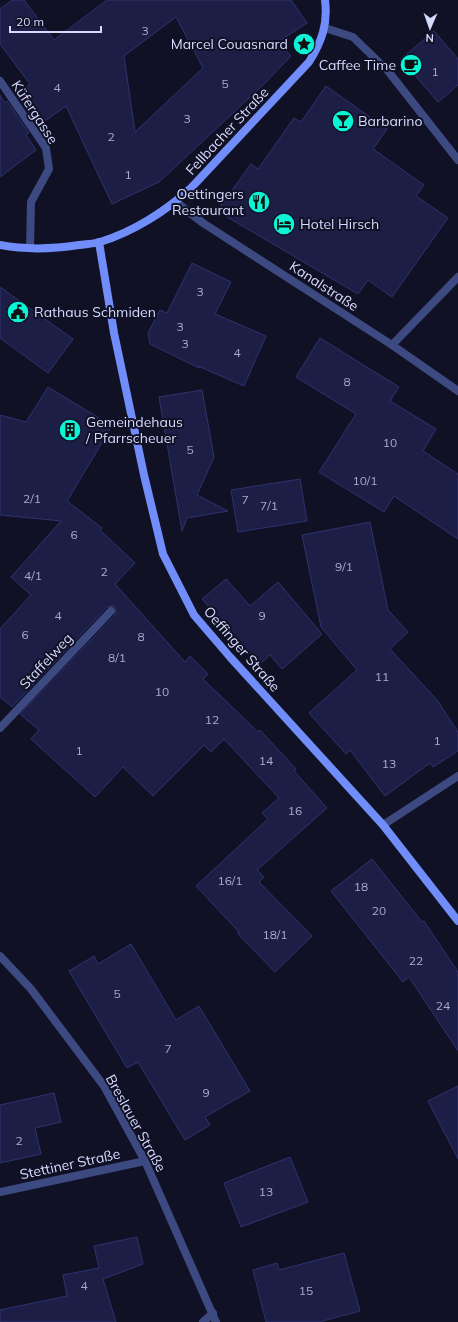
<svg xmlns="http://www.w3.org/2000/svg" width="458" height="1322" font-family="Mulish,sans-serif">
<style>
.building{fill:#1d1e45;stroke:#303270;fill-rule:evenodd}
.lines{fill:none;stroke-linecap:round;stroke-linejoin:round}
.street{stroke:#3d4a82;stroke-width:8}
.secondary{stroke:#718df9;stroke-width:8}
.labels{text-anchor:middle;stroke-width:4;stroke-linejoin:round;paint-order:stroke}
.number-label{font-size:12px;fill:#a8abcf}
.poi-label{font-size:14px;fill:#d6dafd;stroke:#101125;text-anchor:start}
.street-label{font-size:14px;fill:#d6dafd;stroke:#101125}
</style>
<rect width="100%" height="100%" fill="#101125"/>
<g class="building">
<path d="M 12,0 L 24,0 L 54,40 L 107,0 L 291,0 L 307,23 L 278,42 L 291,56 L 262,86 L 159,182 L 112,204 L 66,106 L 38,126 L 16,94 L 30,84 L 0,44 L 0,9 ZM 176,17 L 203,68 L 135,132 L 124,56 Z"/>
<path d="M 434,31 L 458,59 L 458,85 L 438,102 L 401,59 Z"/>
<path d="M 326,86 L 387,129 L 373,149 L 424,185 L 416,196 L 448,218 L 392,297 L 368,280 L 358,294 L 217,211 L 251,164 L 258,169 L 294,118 L 301,122 Z"/>
<path d="M 0,95 L 5,103 L 7,101 L 29,133 L 26,135 L 36,150 L 0,177 Z"/>
<path d="M 192,263 L 231,282 L 215,314 L 266,336 L 244,386 L 198,366 L 199,368 L 150,344 L 148,333 L 160,310 L 167,313 Z"/>
<path d="M 0,287 L 73,339 L 48,373 L 0,338 Z"/>
<path d="M 320,338 L 399,387 L 390,401 L 436,429 L 423,451 L 458,474 L 458,539 L 394,496 L 384,512 L 319,472 L 356,414 L 296,377 Z"/>
<path d="M 48,387 L 112,426 L 67,501 L 102,528 L 100,530 L 135,563 L 115,584 L 185,662 L 190,656 L 208,674 L 203,679 L 258,732 L 260,730 L 296,769 L 294,771 L 327,808 L 257,870 L 264,877 L 259,882 L 312,936 L 275,972 L 238,934 L 239,932 L 196,886 L 268,819 L 262,813 L 279,798 L 224,739 L 211,752 L 204,745 L 153,796 L 123,767 L 95,797 L 31,739 L 39,730 L 20,714 L 115,615 L 116,612 L 115,607 L 112,606 L 107,607 L 12,707 L 0,697 L 0,629 L 31,595 L 11,577 L 61,521 L 0,515 L 0,415 L 26,422 Z"/>
<path d="M 202,390 L 214,457 L 197,495 L 228,511 L 187,518 L 182,531 L 159,397 Z"/>
<path d="M 300,479 L 307,521 L 238,532 L 231,490 Z"/>
<path d="M 370,522 L 388,610 L 408,632 L 390,649 L 437,700 L 458,732 L 458,751 L 433,767 L 430,763 L 385,796 L 350,750 L 346,754 L 309,713 L 357,670 L 321,627 L 302,535 Z"/>
<path d="M 226,579 L 250,606 L 278,582 L 322,634 L 282,669 L 270,655 L 259,665 L 202,599 Z"/>
<path d="M 372,859 L 422,922 L 424,921 L 458,972 L 458,1051 L 409,977 L 403,982 L 331,891 Z"/>
<path d="M 131,944 L 176,1020 L 199,1006 L 250,1091 L 205,1117 L 210,1125 L 185,1140 L 138,1062 L 127,1068 L 69,971 L 94,956 L 98,964 Z"/>
<path d="M 458,1086 L 458,1159 L 428,1101 Z"/>
<path d="M 54,1093 L 61,1122 L 35,1128 L 41,1154 L 0,1163 L 0,1105 Z"/>
<path d="M 290,1157 L 308,1202 L 241,1227 L 224,1183 Z"/>
<path d="M 137,1237 L 143,1264 L 103,1279 L 116,1322 L 0,1322 L 0,1310 L 67,1296 L 63,1275 L 99,1268 L 94,1246 Z"/>
<path d="M 344,1253 L 360,1311 L 319,1322 L 266,1322 L 253,1270 L 277,1263 L 279,1270 Z"/>
</g>
<g class="lines">
<g class="street">
<path d="M 325,28 L 353,37 L 388,71 L 458,160"/>
<path d="M 0,81 L 46,148 L 49,169 L 31,202 L 30,248"/>
<path d="M 176,202 L 203,223 L 392,345 L 458,391"/>
<path d="M 392,345 L 458,277"/>
<path d="M 0,728 L 111,611"/>
<path d="M 383,825 L 458,776"/>
<path d="M 0,956 L 31,989 L 104,1086 L 145,1161 L 216,1322"/>
<path d="M 0,1192 L 145,1161"/>
<path d="M 203,1322 L 213,1313"/>
</g>
<g class="secondary">
<path d="M 99,242 L 114,333 L 144,475 L 163,554 L 194,615 L 230,657 L 383,825 L 458,921"/>
<path d="M 0,245 C 26,250 53,249 79,245 C 86,244 93,244 100,242 C 133,232 166,211 191,188 L 309,62 C 322,41 328,24 325,0"/>
</g>
</g>
<defs>
<g id="sight-disc" transform="scale(1.15)"><circle r="9.5" fill="#0bf4d6" stroke="#101125"/><path d="M0-6L1.8-2.2L6-1.7L2.9 1.2L3.7 5.4L0 3.3L-3.7 5.4L-2.9 1.2L-6-1.7L-1.8-2.2Z" fill="#111"/></g>
<g id="cafe-disc" transform="scale(1.15)"><circle r="9.5" fill="#0bf4d6" stroke="#101125"/><path d="M-5.5-4.5H6V0H3Q3 3.5 0 3.5H-2.5Q-5.5 3.5-5.5 0ZM3-3.2v2h1.7v-2ZM-6 4.5H4V6H-6Z" fill="#111"/></g>
<g id="bar-disc" transform="scale(1.15)"><circle r="9.5" fill="#0bf4d6" stroke="#101125"/><path d="M-6-5H6L.8 .8V4.5H3.5V6h-7V4.5H-.8V.8Z" fill="#111"/></g>
<g id="restaurant-disc" transform="scale(1.15)"><circle r="9.5" fill="#0bf4d6" stroke="#101125"/><path d="M-5-6h1v4h1v-4h1v4h1v-4h1v5L-1.5 .5V6h-2V.5L-5-1ZM5-6V6H3V1.5H1.5Q1.5-4 5-6Z" fill="#111"/></g>
<g id="hotel-disc" transform="scale(1.15)"><circle r="9.5" fill="#0bf4d6" stroke="#101125"/><path d="M-6-4.5h1.5V1H6V5H4.5V3h-9V5H-6ZM-4 0a1.8 1.8 0 1 1 3.6 0ZM.5 0V-2.5h3Q6-2.5 6 0Z" fill="#111"/></g>
<g id="civic-disc" transform="scale(1.15)"><circle r="9.5" fill="#0bf4d6" stroke="#101125"/><path d="M-.6-6.5H3V-4.5H.6V-3L4-1V1h2V6H-6V1h2V-1L-.6-3ZM-1.2 2.5V6h2.4V2.5Z" fill="#111"/></g>
<g id="building-disc" transform="scale(1.15)"><circle r="9.5" fill="#0bf4d6" stroke="#101125"/><path d="M-4-6H4V6H1V3H-1V6H-4ZM-2.5-4.3h1.7v1.8h-1.7ZM.8-4.3h1.7v1.8H.8ZM-2.5-1h1.7V.8h-1.7ZM.8-1h1.7V.8H.8Z" fill="#111"/></g>
</defs>
<g fill-rule="evenodd">
<use href="#sight-disc" x="304" y="44"/>
<use href="#cafe-disc" x="411" y="65"/>
<use href="#bar-disc" x="343" y="121"/>
<use href="#restaurant-disc" x="259" y="202"/>
<use href="#hotel-disc" x="284" y="224"/>
<use href="#civic-disc" x="18" y="312"/>
<use href="#building-disc" x="70" y="430"/>
</g>
<g class="labels">
<g class="number-label">
<text x="145" y="35">3</text>
<text x="435" y="76">1</text>
<text x="225" y="88">5</text>
<text x="57" y="92">4</text>
<text x="187" y="123">3</text>
<text x="111" y="141">2</text>
<text x="128" y="179">1</text>
<text x="200" y="296">3</text>
<text x="180" y="331">3</text>
<text x="185" y="348">3</text>
<text x="237" y="357">4</text>
<text x="347" y="386">8</text>
<text x="390" y="447">10</text>
<text x="190" y="454">5</text>
<text x="365" y="485">10/1</text>
<text x="32" y="503">2/1</text>
<text x="245" y="504">7</text>
<text x="269" y="510">7/1</text>
<text x="74" y="539">6</text>
<text x="344" y="571">9/1</text>
<text x="104" y="576">2</text>
<text x="33" y="580">4/1</text>
<text x="58" y="620">4</text>
<text x="262" y="620">9</text>
<text x="25" y="639">6</text>
<text x="141" y="641">8</text>
<text x="117" y="662">8/1</text>
<text x="382" y="681">11</text>
<text x="162" y="696">10</text>
<text x="212" y="724">12</text>
<text x="437" y="745">1</text>
<text x="79" y="755">1</text>
<text x="266" y="765">14</text>
<text x="389" y="768">13</text>
<text x="295" y="815">16</text>
<text x="230" y="885">16/1</text>
<text x="361" y="891">18</text>
<text x="379" y="915">20</text>
<text x="275" y="939">18/1</text>
<text x="416" y="965">22</text>
<text x="117" y="998">5</text>
<text x="443" y="1010">24</text>
<text x="168" y="1053">7</text>
<text x="206" y="1097">9</text>
<text x="19" y="1145">2</text>
<text x="266" y="1196">13</text>
<text x="84" y="1290">4</text>
<text x="306" y="1295">15</text>
</g>
<g class="poi-label">
<text x="288" y="49" text-anchor="end">Marcel Couasnard</text>
<text x="396" y="70" text-anchor="end">Caffee Time</text>
<text x="358" y="126">Barbarino</text>
<text x="244" y="199" text-anchor="end">Oettingers<tspan x="244" dy="16">Restaurant</tspan></text>
<text x="300" y="229">Hotel Hirsch</text>
<text x="34" y="317">Rathaus Schmiden</text>
<text x="86" y="427">Gemeindehaus<tspan x="86" dy="16">/ Pfarrscheuer</tspan></text>
</g>
<g class="street-label">
<text transform="translate(35 112) rotate(57)" y="5">Küfergasse</text>
<text transform="translate(227 131) rotate(-47)" y="5">Fellbacher Straße</text>
<text transform="translate(324 286) rotate(33)" y="5">Kanalstraße</text>
<text transform="translate(242 649) rotate(49)" y="5">Oeffinger Straße</text>
<text transform="translate(46 661) rotate(-47)" y="5">Staffelweg</text>
<text transform="translate(136 1123) rotate(61)" y="5">Breslauer Straße</text>
<text transform="translate(70 1164) rotate(-12)" y="5">Stettiner Straße</text>
</g>
</g>
<g transform="translate(430 28) rotate(182)" stroke="#101125" stroke-width="3" paint-order="stroke">
<path d="M0-3L7 15L0 10L-7 15Z" fill="#d6dafd"/>
<text y="-6" font-size="11" font-weight="bold" text-anchor="middle" fill="#d6dafd">N</text>
</g>
<path d="M10 26v6h91v-6" fill="none" stroke="#d6dafd" stroke-width="2"/>
<text x="16" y="26" font-size="12" fill="#d6dafd" stroke="#101125" stroke-width="3" paint-order="stroke">20 m</text>
</svg>
